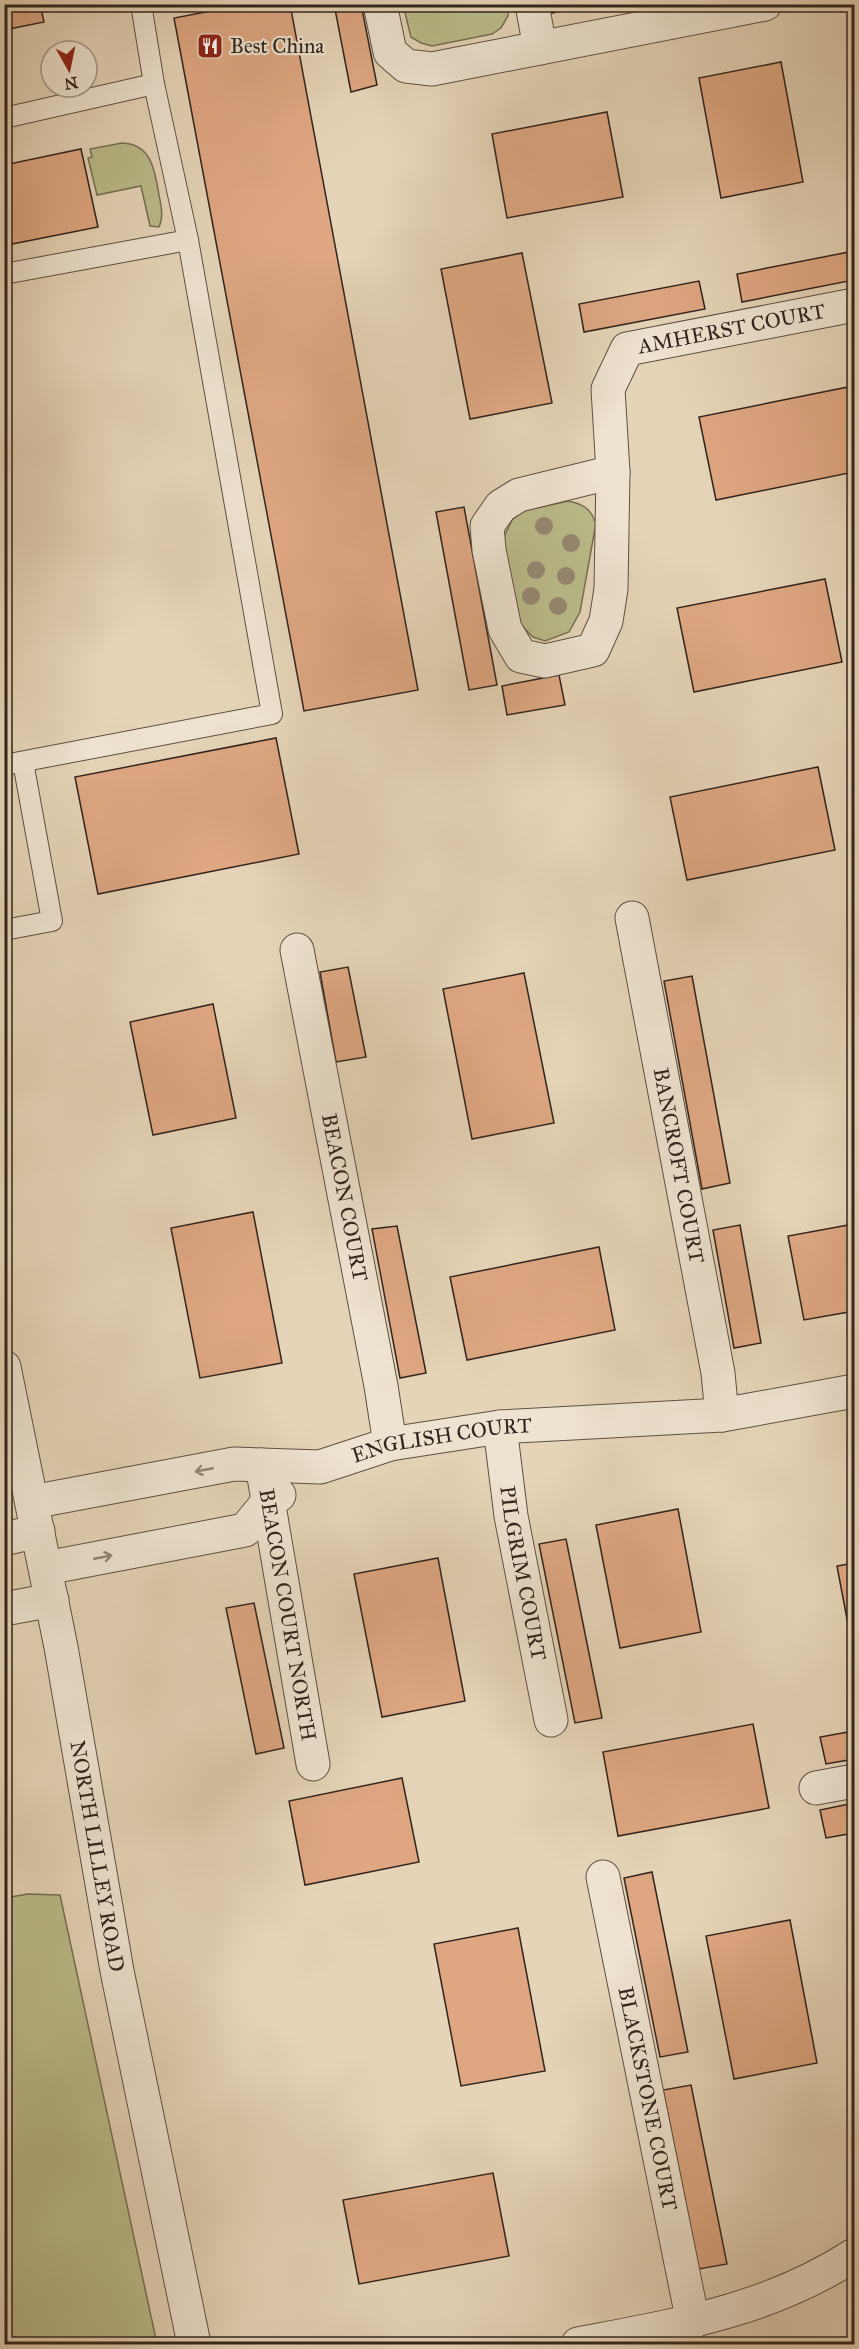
<svg xmlns="http://www.w3.org/2000/svg" width="859" height="2349" font-family="'IM FELL Great Primer',serif">
<style>
.green{fill:#babb8a;stroke:#767054;stroke-width:1.5}
.building{fill:#dea782;stroke:#32241e;stroke-width:1.5}
.lines{fill:none;stroke-linecap:round;stroke-linejoin:round}
.service-casing{stroke:#5f5044;stroke-width:22}
.minor-casing{stroke:#5f5044;stroke-width:35}
.tertiary-casing{stroke:#5f5044;stroke-width:35}
.service{stroke:#eee3d0;stroke-width:20}
.minor{stroke:#eee3d0;stroke-width:33}
.tertiary{stroke:#eee3d0;stroke-width:33}
.tree{fill:#958872}
.oneway{stroke:#908477}
.labels{text-anchor:middle;stroke-width:4.5;stroke-linejoin:round;paint-order:stroke}
.poi-label{font-size:21px;fill:#32241e;stroke:#eee3d0;text-anchor:start}
.street-label{font-size:21px;fill:#32241e;stroke:#eee3d0}
</style>
<rect width="100%" height="100%" fill="#e5d4b7"/>
<filter id="stains"><feTurbulence type="fractalNoise" baseFrequency=".00333" numOctaves="4"/><feColorMatrix values="0 0 0 0 .2 0 0 0 0 .09 0 0 0 0 .02 0 0 0 .5 -.17"/></filter>
<radialGradient id="worn" r=".72"><stop offset=".6" stop-color="#630" stop-opacity="0"/><stop offset="1" stop-color="#630" stop-opacity=".3"/></radialGradient>
<g class="green">
<path d="M 403,5 L 508,5 L 508,16 L 501,28 L 492,34 L 432,46 L 421,43 L 411,37 Z"/>
<path d="M 122,143 C 152,144 155,171 159,195 C 161,206 164,216 159,227 L 150,226 L 141,186 L 97,195 L 88,158 L 92,157 L 90,149 Z"/>
<path d="M 568,501 C 583,504 590,508 596,523 L 580,612 L 569,632 L 545,641 L 533,637 L 518,622 L 504,554 L 504,537 L 512,520 L 523,511 Z"/>
<path d="M 28,1894 L 60,1895 L 157,2344 L 5,2344 L 5,1898 Z"/>
</g>
<g class="building">
<path d="M 4,4 L 40,4 L 44,22 L 4,30 Z"/>
<path d="M 247,4 L 290,4 L 418,690 L 304,711 L 174,18 Z"/>
<path d="M 334,4 L 361,4 L 377,85 L 351,92 Z"/>
<path d="M 550,4 L 575,4 L 575,8 L 552,13 Z"/>
<path d="M 781,62 L 803,182 L 721,198 L 699,78 Z"/>
<path d="M 607,112 L 623,197 L 507,218 L 492,134 Z"/>
<path d="M 81,149 L 98,227 L 12,244 L 4,209 L 4,165 Z"/>
<path d="M 854,251 L 854,280 L 742,302 L 737,274 Z"/>
<path d="M 522,253 L 552,403 L 470,419 L 441,269 Z"/>
<path d="M 699,281 L 705,309 L 584,332 L 579,304 Z"/>
<path d="M 848,387 L 854,418 L 854,472 L 716,500 L 699,417 Z"/>
<path d="M 464,507 L 497,685 L 469,690 L 436,512 Z"/>
<path d="M 825,579 L 842,662 L 694,692 L 677,608 Z"/>
<path d="M 559,675 L 565,705 L 507,715 L 502,686 Z"/>
<path d="M 276,738 L 299,854 L 98,894 L 75,777 Z"/>
<path d="M 818,767 L 835,850 L 687,880 L 670,797 Z"/>
<path d="M 348,967 L 366,1057 L 336,1062 L 320,972 Z"/>
<path d="M 524,973 L 554,1123 L 472,1139 L 443,989 Z"/>
<path d="M 692,976 L 730,1183 L 702,1189 L 664,981 Z"/>
<path d="M 213,1004 L 236,1118 L 153,1135 L 130,1022 Z"/>
<path d="M 253,1212 L 282,1363 L 200,1378 L 171,1228 Z"/>
<path d="M 854,1224 L 854,1311 L 804,1320 L 788,1236 Z"/>
<path d="M 740,1225 L 761,1343 L 734,1348 L 713,1230 Z"/>
<path d="M 397,1226 L 426,1373 L 400,1378 L 372,1229 Z"/>
<path d="M 599,1247 L 615,1330 L 467,1360 L 450,1277 Z"/>
<path d="M 678,1509 L 701,1632 L 620,1648 L 596,1525 Z"/>
<path d="M 566,1539 L 602,1718 L 575,1723 L 539,1544 Z"/>
<path d="M 438,1558 L 465,1701 L 382,1717 L 354,1574 Z"/>
<path d="M 854,1563 L 854,1656 L 837,1566 Z"/>
<path d="M 254,1603 L 284,1748 L 256,1754 L 226,1608 Z"/>
<path d="M 753,1724 L 769,1808 L 618,1836 L 603,1752 Z"/>
<path d="M 854,1731 L 854,1759 L 826,1764 L 820,1737 Z"/>
<path d="M 402,1778 L 419,1862 L 305,1885 L 289,1801 Z"/>
<path d="M 854,1803 L 854,1833 L 826,1838 L 820,1810 Z"/>
<path d="M 652,1872 L 688,2052 L 660,2057 L 624,1878 Z"/>
<path d="M 790,1920 L 817,2063 L 734,2079 L 706,1936 Z"/>
<path d="M 518,1928 L 545,2071 L 461,2086 L 434,1944 Z"/>
<path d="M 691,2085 L 727,2264 L 699,2269 L 663,2090 Z"/>
<path d="M 493,2173 L 509,2256 L 359,2284 L 343,2200 Z"/>
</g>
<g class="lines">
<g class="service-casing">
<g id="service">
<path d="M 4,118 L 154,84 L 141,4"/>
<path d="M 4,274 L 188,240 L 154,84"/>
<path d="M 4,765 L 272,714 L 188,240"/>
<path d="M 4,930 L 52,921 L 23,762"/>
</g>
</g>
<g class="minor-casing">
<g id="minor">
<path d="M 380,4 L 390,52 L 406,66 L 432,69 L 765,4"/>
<path d="M 532,4 L 540,48"/>
<path d="M 613,472 L 611,589 L 606,621 L 593,650 L 545,661 L 521,656 L 505,629 L 489,550 L 487,526 L 501,506 L 519,495 Z"/>
<path id="s1" d="M 613,472 L 608,389 L 627,349 L 854,305"/>
<path id="s2" d="M 632,918 L 718,1373 L 722,1415"/>
<path id="s3" d="M 297,950 L 381,1386 L 390,1444"/>
<path id="s4" d="M 500,1427 L 511,1516 L 551,1720"/>
<path id="s5" d="M 262,1465 L 313,1764"/>
<path id="s6" d="M 32,1502 L 234,1464 L 320,1467 L 390,1444 L 500,1427 L 722,1415 L 854,1391"/>
<path d="M 4,1539 L 38,1531"/>
<path d="M 46,1568 L 245,1530 L 267,1503 L 279,1495"/>
<path d="M 4,1609 L 52,1600"/>
<path d="M 816,1788 L 854,1781"/>
<path id="s7" d="M 603,1877 L 693,2322"/>
<path d="M 578,2344 C 677,2325 767,2311 854,2255"/>
</g>
</g>
<g class="tertiary-casing">
<g id="tertiary">
<path id="s8" d="M 4,1367 L 61,1647 L 117,1971 L 194,2344"/>
</g>
</g>
<use href="#service" class="service"/>
<use href="#minor" class="minor"/>
<use href="#tertiary" class="tertiary"/>
</g>
<g class="tree">
<circle cx="544" cy="526" r="9"/>
<circle cx="571" cy="543" r="9"/>
<circle cx="536" cy="570" r="9"/>
<circle cx="566" cy="576" r="9"/>
<circle cx="531" cy="596" r="9"/>
<circle cx="558" cy="606" r="9"/>
</g>
<defs><path id="oneway-shaft" d="M-6 0H5M1.5-3L5.5 0L1.5 3" fill="none" stroke-width="1.6" stroke-linecap="round" stroke-linejoin="round" transform="scale(1.5)"/></defs>
<g class="oneway">
<use href="#oneway-shaft" transform="translate(204 1470) rotate(169)"/>
<use href="#oneway-shaft" transform="translate(103 1557) rotate(-11)"/>
</g>
<defs>
<g id="restaurant-square" transform="scale(1.35)"><rect x="-9" y="-9" width="18" height="18" rx="4" fill="#8f2418" stroke="#eee3d0"/><path d="M-5-6h1v4h1v-4h1v4h1v-4h1v5L-1.5 .5V6h-2V.5L-5-1ZM5-6V6H3V1.5H1.5Q1.5-4 5-6Z" fill="#fff"/></g>
</defs>
<g fill-rule="evenodd">
<use href="#restaurant-square" x="210" y="46"/>
</g>
<g class="labels">
<g class="poi-label">
<text x="230" y="53">Best China</text>
</g>
<g class="street-label">
<text dy="7" stroke="none"><textPath href="#s1" startOffset="234">AMHERST COURT</textPath></text>
<text dy="7" stroke="none"><textPath href="#s2" startOffset="252">BANCROFT COURT</textPath></text>
<text dy="7" stroke="none"><textPath href="#s3" startOffset="252">BEACON COURT</textPath></text>
<text dy="7" stroke="none"><textPath href="#s6" startOffset="417">ENGLISH COURT</textPath></text>
<text dy="7" stroke="none"><textPath href="#s4" startOffset="148">PILGRIM COURT</textPath></text>
<text dy="7" stroke="none"><textPath href="#s5" startOffset="152">BEACON COURT NORTH</textPath></text>
<text dy="7" stroke="none"><textPath href="#s8" startOffset="498">NORTH LILLEY ROAD</textPath></text>
<text dy="7" stroke="none"><textPath href="#s7" startOffset="226">BLACKSTONE COURT</textPath></text>
</g>
</g>
<rect width="859" height="2349" fill="none" stroke="#e5d4b7" stroke-width="24"/>
<rect x="6" y="6" width="847" height="2337" fill="none" stroke="#32241e" stroke-width="3"/>
<rect x="12" y="12" width="835" height="2325" fill="none" stroke="#32241e" stroke-width="1.5"/>
<g transform="translate(69 69) rotate(171)"><circle r="28" fill="#eee3d0" stroke="#a39789" stroke-width="1.5"/>
<path d="M0-4.5L10 22L0 15L-10 22Z" fill="#8f2418"/>
<text y="-9" font-size="16" font-weight="bold" text-anchor="middle" fill="#32241e">N</text>
</g>
<rect width="100%" height="100%" filter="url(#stains)"/>
<rect width="100%" height="100%" fill="url(#worn)"/>
</svg>
